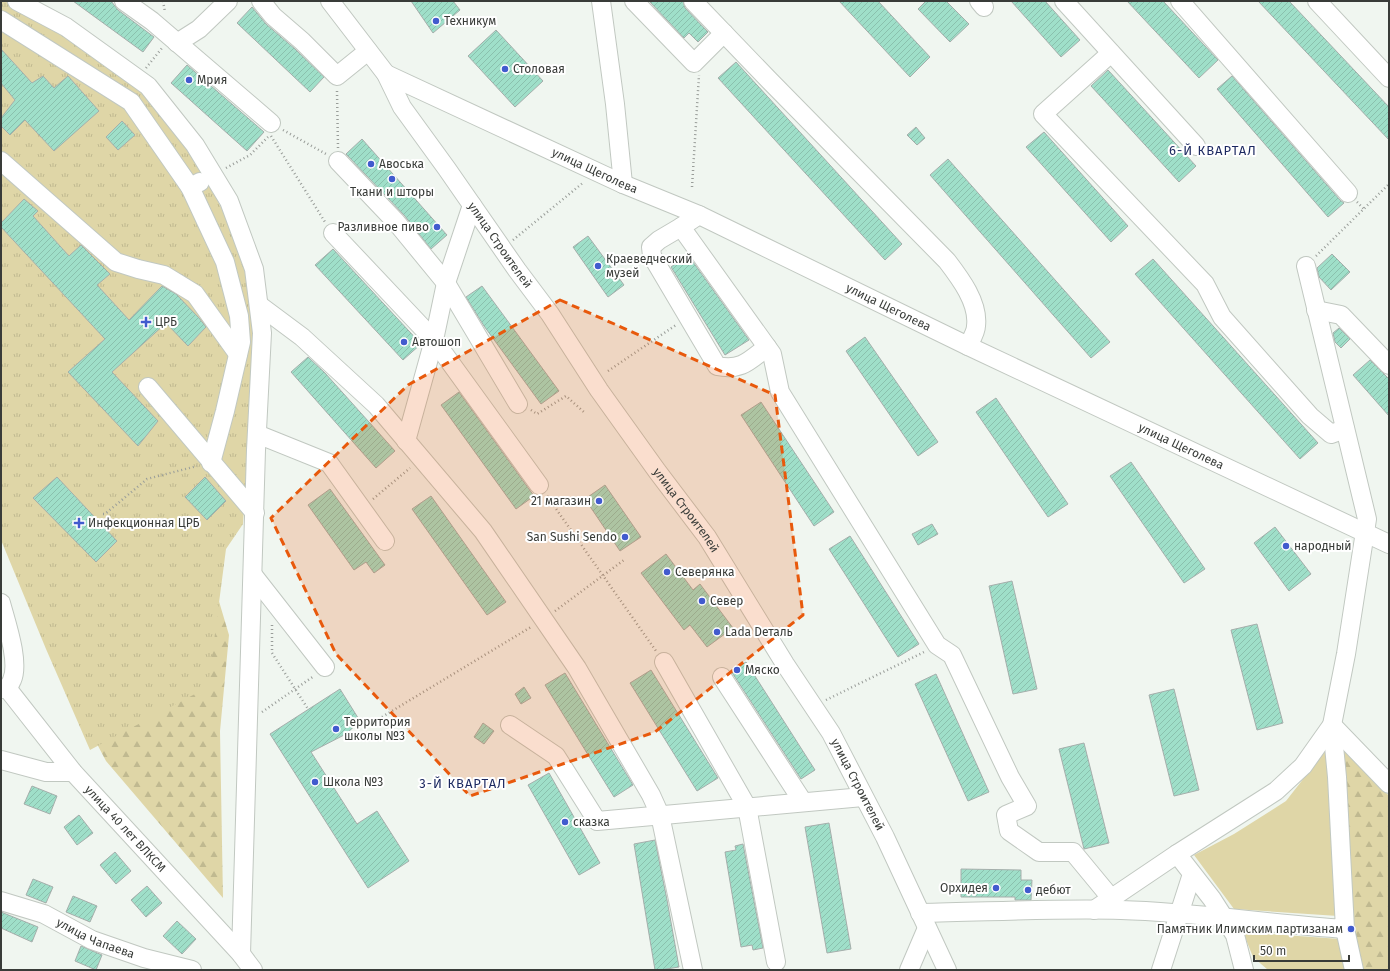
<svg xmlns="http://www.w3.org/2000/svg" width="1390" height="971" font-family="'Fira Sans',sans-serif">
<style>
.grass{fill:#dfd6a7}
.forest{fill:url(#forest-firs)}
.park{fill:url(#park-tufts)}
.building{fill:url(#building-hatch);stroke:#a5aeab}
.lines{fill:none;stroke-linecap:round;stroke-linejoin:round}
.minor-casing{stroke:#c1c8c1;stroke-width:20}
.path{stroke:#999d99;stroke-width:2.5;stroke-dasharray:1 3;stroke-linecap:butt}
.minor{stroke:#fff;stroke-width:18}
.marked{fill:#e8590c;fill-opacity:0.2;stroke:#e8590c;stroke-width:3;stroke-dasharray:8 5;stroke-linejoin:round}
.poi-dot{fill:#415bce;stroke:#fff;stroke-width:1.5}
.labels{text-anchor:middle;stroke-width:4;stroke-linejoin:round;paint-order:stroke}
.poi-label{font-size:12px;fill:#393c39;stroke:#fff;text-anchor:start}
.street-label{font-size:12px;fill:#393c39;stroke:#fff}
.neighbourhood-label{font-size:13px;letter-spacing:1px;fill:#1a275f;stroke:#fff}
</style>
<defs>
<pattern id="forest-firs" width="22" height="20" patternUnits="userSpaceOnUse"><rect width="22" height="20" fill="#dfd6a7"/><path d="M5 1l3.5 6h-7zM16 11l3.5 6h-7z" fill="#c0b990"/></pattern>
<pattern id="park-tufts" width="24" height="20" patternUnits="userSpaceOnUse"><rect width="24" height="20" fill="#dfd6a7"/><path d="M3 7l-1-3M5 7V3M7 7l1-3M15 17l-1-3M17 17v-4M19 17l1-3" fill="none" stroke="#c0b990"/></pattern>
<pattern id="building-hatch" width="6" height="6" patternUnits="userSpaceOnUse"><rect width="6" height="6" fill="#9fdfc9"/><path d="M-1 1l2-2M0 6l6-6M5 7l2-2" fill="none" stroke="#8ac0ad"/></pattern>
</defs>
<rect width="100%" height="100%" fill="#f0f6f0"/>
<g class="grass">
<path d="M 1329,746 L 1338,916 L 1234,909 L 1194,855 L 1234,834 L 1286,801 Z"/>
<path d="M 1243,932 L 1340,939 L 1346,970 L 1268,970 L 1253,957 Z"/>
</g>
<g class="forest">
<path d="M 1,450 L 202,544 L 229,635 L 220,731 L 223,898 L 106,761 L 87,725 L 1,525 Z"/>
<path d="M 1338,740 L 1389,796 L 1389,970 L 1360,970 L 1349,925 Z"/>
</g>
<path class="park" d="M 1,1 L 5,1 L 81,47 L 148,97 L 180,137 L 203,170 L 227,220 L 245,260 L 255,328 L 243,524 L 226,549 L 208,687 L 90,750 L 46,649 L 1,540 Z"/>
<g class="building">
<path d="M 73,1 L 111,1 L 118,10 L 154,37 L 143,52 Z"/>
<path d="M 411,1 L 453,1 L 460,10 L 433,33 Z"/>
<path d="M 649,1 L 683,1 L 685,8 L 708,32 L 698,42 L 689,33 L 684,38 Z"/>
<path d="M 839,1 L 878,1 L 930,57 L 910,77 Z"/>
<path d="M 926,1 L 946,1 L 969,24 L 950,42 L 918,9 Z"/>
<path d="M 1011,1 L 1045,1 L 1080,40 L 1061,57 Z"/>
<path d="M 1127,1 L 1163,1 L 1218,60 L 1199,78 Z"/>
<path d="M 1258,1 L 1289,1 L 1389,107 L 1389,140 Z"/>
<path d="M 252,7 L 266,24 L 295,49 L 324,77 L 310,92 L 237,23 Z"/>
<path d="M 496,30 L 543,81 L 515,107 L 468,56 Z"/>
<path d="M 1,49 L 32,83 L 43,76 L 54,88 L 68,76 L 99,111 L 54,151 L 25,120 L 10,135 L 1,126 L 1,118 L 15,100 L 1,83 Z"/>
<path d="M 736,62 L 902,244 L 885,260 L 718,78 Z"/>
<path d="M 187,65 L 264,132 L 247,151 L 171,83 Z"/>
<path d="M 1108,70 L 1196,166 L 1179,182 L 1091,86 Z"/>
<path d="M 1232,76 L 1340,200 L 1344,203 L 1328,217 L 1217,89 Z"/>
<path d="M 122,121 L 135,135 L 118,150 L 106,137 Z"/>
<path d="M 916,127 L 925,138 L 917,145 L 907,135 Z"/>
<path d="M 1044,132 L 1128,226 L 1111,242 L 1026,147 Z"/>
<path d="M 362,139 L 447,235 L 431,249 L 404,215 L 346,154 Z"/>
<path d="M 948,159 L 1110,342 L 1091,358 L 930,175 Z"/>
<path d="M 24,199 L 38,211 L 33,216 L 69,256 L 81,245 L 110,274 L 97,285 L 129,320 L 162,286 L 176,294 L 199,318 L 206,327 L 188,346 L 166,323 L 112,372 L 158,421 L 138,446 L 68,372 L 105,339 L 1,227 L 1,223 Z"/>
<path d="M 588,236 L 624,285 L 608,297 L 573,247 Z"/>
<path d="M 333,249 L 421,344 L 403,360 L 315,265 Z"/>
<path d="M 1332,254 L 1350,272 L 1331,290 L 1319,277 L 1317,268 Z"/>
<path d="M 688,255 L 749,340 L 725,355 L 671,267 Z"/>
<path d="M 1153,259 L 1318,443 L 1300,459 L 1135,274 Z"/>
<path d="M 482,286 L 559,391 L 541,404 L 484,326 L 466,297 Z"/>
<path d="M 1339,328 L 1350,339 L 1341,348 L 1335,342 L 1333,333 Z"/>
<path d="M 865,337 L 938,442 L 918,456 L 846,351 Z"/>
<path d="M 308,357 L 325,373 L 395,451 L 376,468 L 291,372 Z"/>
<path d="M 1370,360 L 1389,379 L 1389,416 L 1353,375 Z"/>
<path d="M 459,392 L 534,496 L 516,509 L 441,405 Z"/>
<path d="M 996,398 L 1068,504 L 1048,517 L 976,412 Z"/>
<path d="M 761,402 L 834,512 L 814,526 L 741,415 Z"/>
<path d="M 1131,462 L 1205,569 L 1184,583 L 1110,476 Z"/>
<path d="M 57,477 L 117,541 L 96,562 L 33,498 Z"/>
<path d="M 205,477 L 226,501 L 207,520 L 185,497 Z"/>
<path d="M 605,485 L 641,537 L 620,551 L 585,499 Z"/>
<path d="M 330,489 L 385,565 L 374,573 L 366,562 L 354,570 L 308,505 Z"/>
<path d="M 431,496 L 506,602 L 487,615 L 412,509 Z"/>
<path d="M 932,524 L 938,534 L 918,545 L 912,534 Z"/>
<path d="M 1275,527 L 1311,574 L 1289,591 L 1254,543 Z"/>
<path d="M 850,536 L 919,644 L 898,657 L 829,549 Z"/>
<path d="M 666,554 L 693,590 L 700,584 L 733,628 L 707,647 L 690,625 L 684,630 L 641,573 Z"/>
<path d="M 1012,581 L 1037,689 L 1013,694 L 989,586 Z"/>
<path d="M 1257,624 L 1283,723 L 1257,730 L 1231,630 Z"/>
<path d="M 746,662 L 815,770 L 801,779 L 731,671 Z"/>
<path d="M 651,670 L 718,778 L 697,791 L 630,683 Z"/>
<path d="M 565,673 L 633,785 L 614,797 L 545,685 Z"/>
<path d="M 936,674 L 989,792 L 968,801 L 915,684 Z"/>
<path d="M 524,687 L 531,698 L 521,704 L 515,694 Z"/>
<path d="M 340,689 L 360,721 L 346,734 L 311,752 L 357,824 L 377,811 L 409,861 L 368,888 L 270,734 Z"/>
<path d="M 1174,689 L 1199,790 L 1174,796 L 1149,695 Z"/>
<path d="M 483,723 L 494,731 L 484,744 L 474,737 Z"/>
<path d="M 1084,743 L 1109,843 L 1084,849 L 1059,749 Z"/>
<path d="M 549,773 L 600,863 L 579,875 L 528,785 Z"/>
<path d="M 32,786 L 57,796 L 50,814 L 24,804 Z"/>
<path d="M 79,815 L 93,833 L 77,845 L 64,827 Z"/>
<path d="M 829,823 L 851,949 L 827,953 L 805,827 Z"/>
<path d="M 655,840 L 667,900 L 679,967 L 660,970 L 655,970 L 634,844 Z"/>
<path d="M 743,844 L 763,948 L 753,950 L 752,945 L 741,947 L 725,852 L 736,850 L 735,846 Z"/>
<path d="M 115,852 L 131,871 L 116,884 L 100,865 Z"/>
<path d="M 961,869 L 1021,870 L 1021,880 L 1032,880 L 1031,900 L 1015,900 L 1015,897 L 961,897 Z"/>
<path d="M 33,879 L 53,887 L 46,903 L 26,895 Z"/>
<path d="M 147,886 L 162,903 L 146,917 L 131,900 Z"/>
<path d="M 73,896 L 97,906 L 90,922 L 66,912 Z"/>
<path d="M 1,912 L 38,927 L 32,942 L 1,928 Z"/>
<path d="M 177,921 L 196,939 L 182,954 L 163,936 Z"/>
<path d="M 81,946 L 102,955 L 96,970 L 75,961 Z"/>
</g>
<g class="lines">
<g class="minor-casing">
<g id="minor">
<path d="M 17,1 L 66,27 L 148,86 L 195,145 L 229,201 L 254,269 L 262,333 L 256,450 L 241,954"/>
<path d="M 124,1 L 152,21 L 271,123"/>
<path d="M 261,1 L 273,16 L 302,41 L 337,76 L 368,51"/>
<path id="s1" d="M 330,1 L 386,74 L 402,107 L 447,169 L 517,270 L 550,314 L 599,390 L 657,471 L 707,537 L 785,664 L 831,733 L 885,837 L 947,970"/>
<path d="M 601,1 L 615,104 L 623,184"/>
<path d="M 634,1 L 694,63 L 724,33"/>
<path d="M 693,1 L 769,80 L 947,261 C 960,278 979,303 976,326 C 976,332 971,340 968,346"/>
<path d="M 979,1 L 984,7"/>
<path d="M 1064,1 L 1196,146"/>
<path d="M 1180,1 L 1348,193"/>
<path d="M 1317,1 L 1389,78"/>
<path d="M 1,20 L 131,102 L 190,187 L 200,182"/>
<path d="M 177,43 L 199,29 L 228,1"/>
<path d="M 1111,53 L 1043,114 L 1205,284 L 1222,317 L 1310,416 L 1331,434 L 1345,429"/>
<path id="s2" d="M 386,74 L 623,184 L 699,215 L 968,346 L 1389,544"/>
<path d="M 1,161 L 116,262 L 138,269 L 164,275 L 195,294 L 238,354"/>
<path d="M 338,161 L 396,222 L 446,283 L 518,404"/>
<path d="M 190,187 L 225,262 L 239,316 L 241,342 L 225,411 L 211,463"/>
<path d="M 699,215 L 681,227 L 772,354 L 780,392 L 937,645 L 952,655 L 1010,777 L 1027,806 L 1006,815 L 1009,831 L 1039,852 L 1073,852 L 1111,898"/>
<path d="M 681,227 L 659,240 L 651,247 L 652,256 L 717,366 C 741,371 749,361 767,347"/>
<path d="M 333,233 L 434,340 L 539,485"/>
<path d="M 259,305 L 302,337 L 376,405 L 483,531 L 577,668 L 651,795 L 660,815 L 693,970"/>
<path d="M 1316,310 L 1341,315 L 1389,365"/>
<path d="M 148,387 L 255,513"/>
<path d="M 257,434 L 329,463 L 385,541"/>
<path d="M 406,441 L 434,340 L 446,283 L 472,205"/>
<path d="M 253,575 L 325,667"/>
<path d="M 1,603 C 6,622 20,662 12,680 C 11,683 9,686 7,688"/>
<path d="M 664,662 L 747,807 L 776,962"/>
<path d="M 722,677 L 803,802"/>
<path id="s3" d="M 1,689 L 7,688 L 73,772 L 241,954 L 253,970"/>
<path d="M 510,725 L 556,756 L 597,821 L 863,797"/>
<path d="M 1332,725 L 1389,784"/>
<path d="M 1,760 L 46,772 L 73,772"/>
<path d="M 1177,854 L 1212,899 L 1235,935 L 1244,970"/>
<path id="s4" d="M 1,901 L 44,914 L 92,940 L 144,958 L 192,970"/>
<path d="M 1094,910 L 1177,854 L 1276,791 L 1303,766 L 1332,725 L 1346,654 L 1367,519 L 1306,266"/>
<path d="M 920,913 C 987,912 1054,908 1121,910 C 1196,912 1270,924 1345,929 L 1337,777 L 1332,725"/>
<path d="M 1345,929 L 1354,970"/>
<path d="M 909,970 L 927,928"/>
<path d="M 1161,970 L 1192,874"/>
</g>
</g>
<g class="path">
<path d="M 163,1 L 165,12"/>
<path d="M 146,68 L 162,48"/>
<path d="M 337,91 L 338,148"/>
<path d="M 283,130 L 326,154"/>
<path d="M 271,136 L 325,222"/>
<path d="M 226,168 L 250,155 L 268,137"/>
<path d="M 692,187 L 699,75"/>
<path d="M 1357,202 L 1364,209"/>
<path d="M 513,240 L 584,182"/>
<path d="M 1316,256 L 1389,184"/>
<path d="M 608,371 L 676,325"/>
<path d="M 531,410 L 537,414 L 566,396 L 585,413"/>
<path d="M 547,496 L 656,651"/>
<path d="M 373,499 L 410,468"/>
<path d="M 103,514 L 105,514 L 147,479 L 197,466"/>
<path d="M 555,611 L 624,560"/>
<path d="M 272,625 L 272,653 L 308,709"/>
<path d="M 826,700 L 924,652"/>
<path d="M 262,712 L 314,676"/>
<path d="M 382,717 L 531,627"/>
</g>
<use href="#minor" class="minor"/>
</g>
<path class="marked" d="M 560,300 L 775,395 L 803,615 L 655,732 L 470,796 L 336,654 L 271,518 L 408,385 Z"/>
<g class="poi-dot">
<circle cx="436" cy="21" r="4"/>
<circle cx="505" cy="69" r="4"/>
<circle cx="189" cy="80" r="4"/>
<circle cx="371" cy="164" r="4"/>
<circle cx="392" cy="179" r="4"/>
<circle cx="437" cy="227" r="4"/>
<circle cx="598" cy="266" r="4"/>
<path d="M144 316h4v4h4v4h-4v4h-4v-4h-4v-4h4z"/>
<circle cx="404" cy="342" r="4"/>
<circle cx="599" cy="501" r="4"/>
<path d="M77 517h4v4h4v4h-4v4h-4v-4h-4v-4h4z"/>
<circle cx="625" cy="537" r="4"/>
<circle cx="1286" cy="546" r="4"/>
<circle cx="667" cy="572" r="4"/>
<circle cx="702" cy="601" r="4"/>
<circle cx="717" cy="632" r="4"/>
<circle cx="737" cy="670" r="4"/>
<circle cx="336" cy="729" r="4"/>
<circle cx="315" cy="782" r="4"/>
<circle cx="565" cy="822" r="4"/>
<circle cx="996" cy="888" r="4"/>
<circle cx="1028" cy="890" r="4"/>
<circle cx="1351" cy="929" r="4"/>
</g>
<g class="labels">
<g class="poi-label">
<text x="444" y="25">Техникум</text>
<text x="513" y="73">Столовая</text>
<text x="197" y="84">Мрия</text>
<text x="379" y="168">Авоська</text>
<text x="392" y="196" text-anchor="middle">Ткани и шторы</text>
<text x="429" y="231" text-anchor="end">Разливное пиво</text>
<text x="606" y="263">Краеведческий<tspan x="606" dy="14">музей</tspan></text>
<text x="155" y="326">ЦРБ</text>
<text x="412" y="346">Автошоп</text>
<text x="591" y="505" text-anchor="end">21 магазин</text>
<text x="88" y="527">Инфекционная ЦРБ</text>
<text x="617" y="541" text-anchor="end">San Sushi Sendo</text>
<text x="1294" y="550">народный</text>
<text x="675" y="576">Северянка</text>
<text x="710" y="605">Север</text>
<text x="725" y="636">Lada Dеталь</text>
<text x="745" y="674">Мяско</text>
<text x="344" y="726">Территория<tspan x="344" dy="14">школы №3</tspan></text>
<text x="323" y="786">Школа №3</text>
<text x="573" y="826">сказка</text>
<text x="988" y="892" text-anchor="end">Орхидея</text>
<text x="1036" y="894">дебют</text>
<text x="1343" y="933" text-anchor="end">Памятник Илимским партизанам</text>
</g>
<g class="street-label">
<text dy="4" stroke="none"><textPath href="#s2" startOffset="230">улица Щеголева</textPath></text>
<text dy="4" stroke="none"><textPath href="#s1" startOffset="298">улица Строителей</textPath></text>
<text dy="4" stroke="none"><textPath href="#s2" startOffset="554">улица Щеголева</textPath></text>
<text dy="4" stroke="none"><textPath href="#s2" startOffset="878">улица Щеголева</textPath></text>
<text dy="4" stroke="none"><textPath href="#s1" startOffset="622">улица Строителей</textPath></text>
<text dy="4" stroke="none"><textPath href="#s1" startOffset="946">улица Строителей</textPath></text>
<text dy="4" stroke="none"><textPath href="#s3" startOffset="190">улица 40 лет ВЛКСМ</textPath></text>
<text dy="4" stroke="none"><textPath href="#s4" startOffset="102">улица Чапаева</textPath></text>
</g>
<g class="neighbourhood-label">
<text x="1213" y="155">6-Й КВАРТАЛ</text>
<text x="463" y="788">3-Й КВАРТАЛ</text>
</g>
</g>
<rect width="1390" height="971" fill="none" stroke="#393c39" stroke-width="4"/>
<path d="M1254 955v6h95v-6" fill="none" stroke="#393c39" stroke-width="2"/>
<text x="1260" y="955" font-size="12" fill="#393c39" stroke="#ffffff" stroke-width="3" paint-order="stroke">50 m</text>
</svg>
